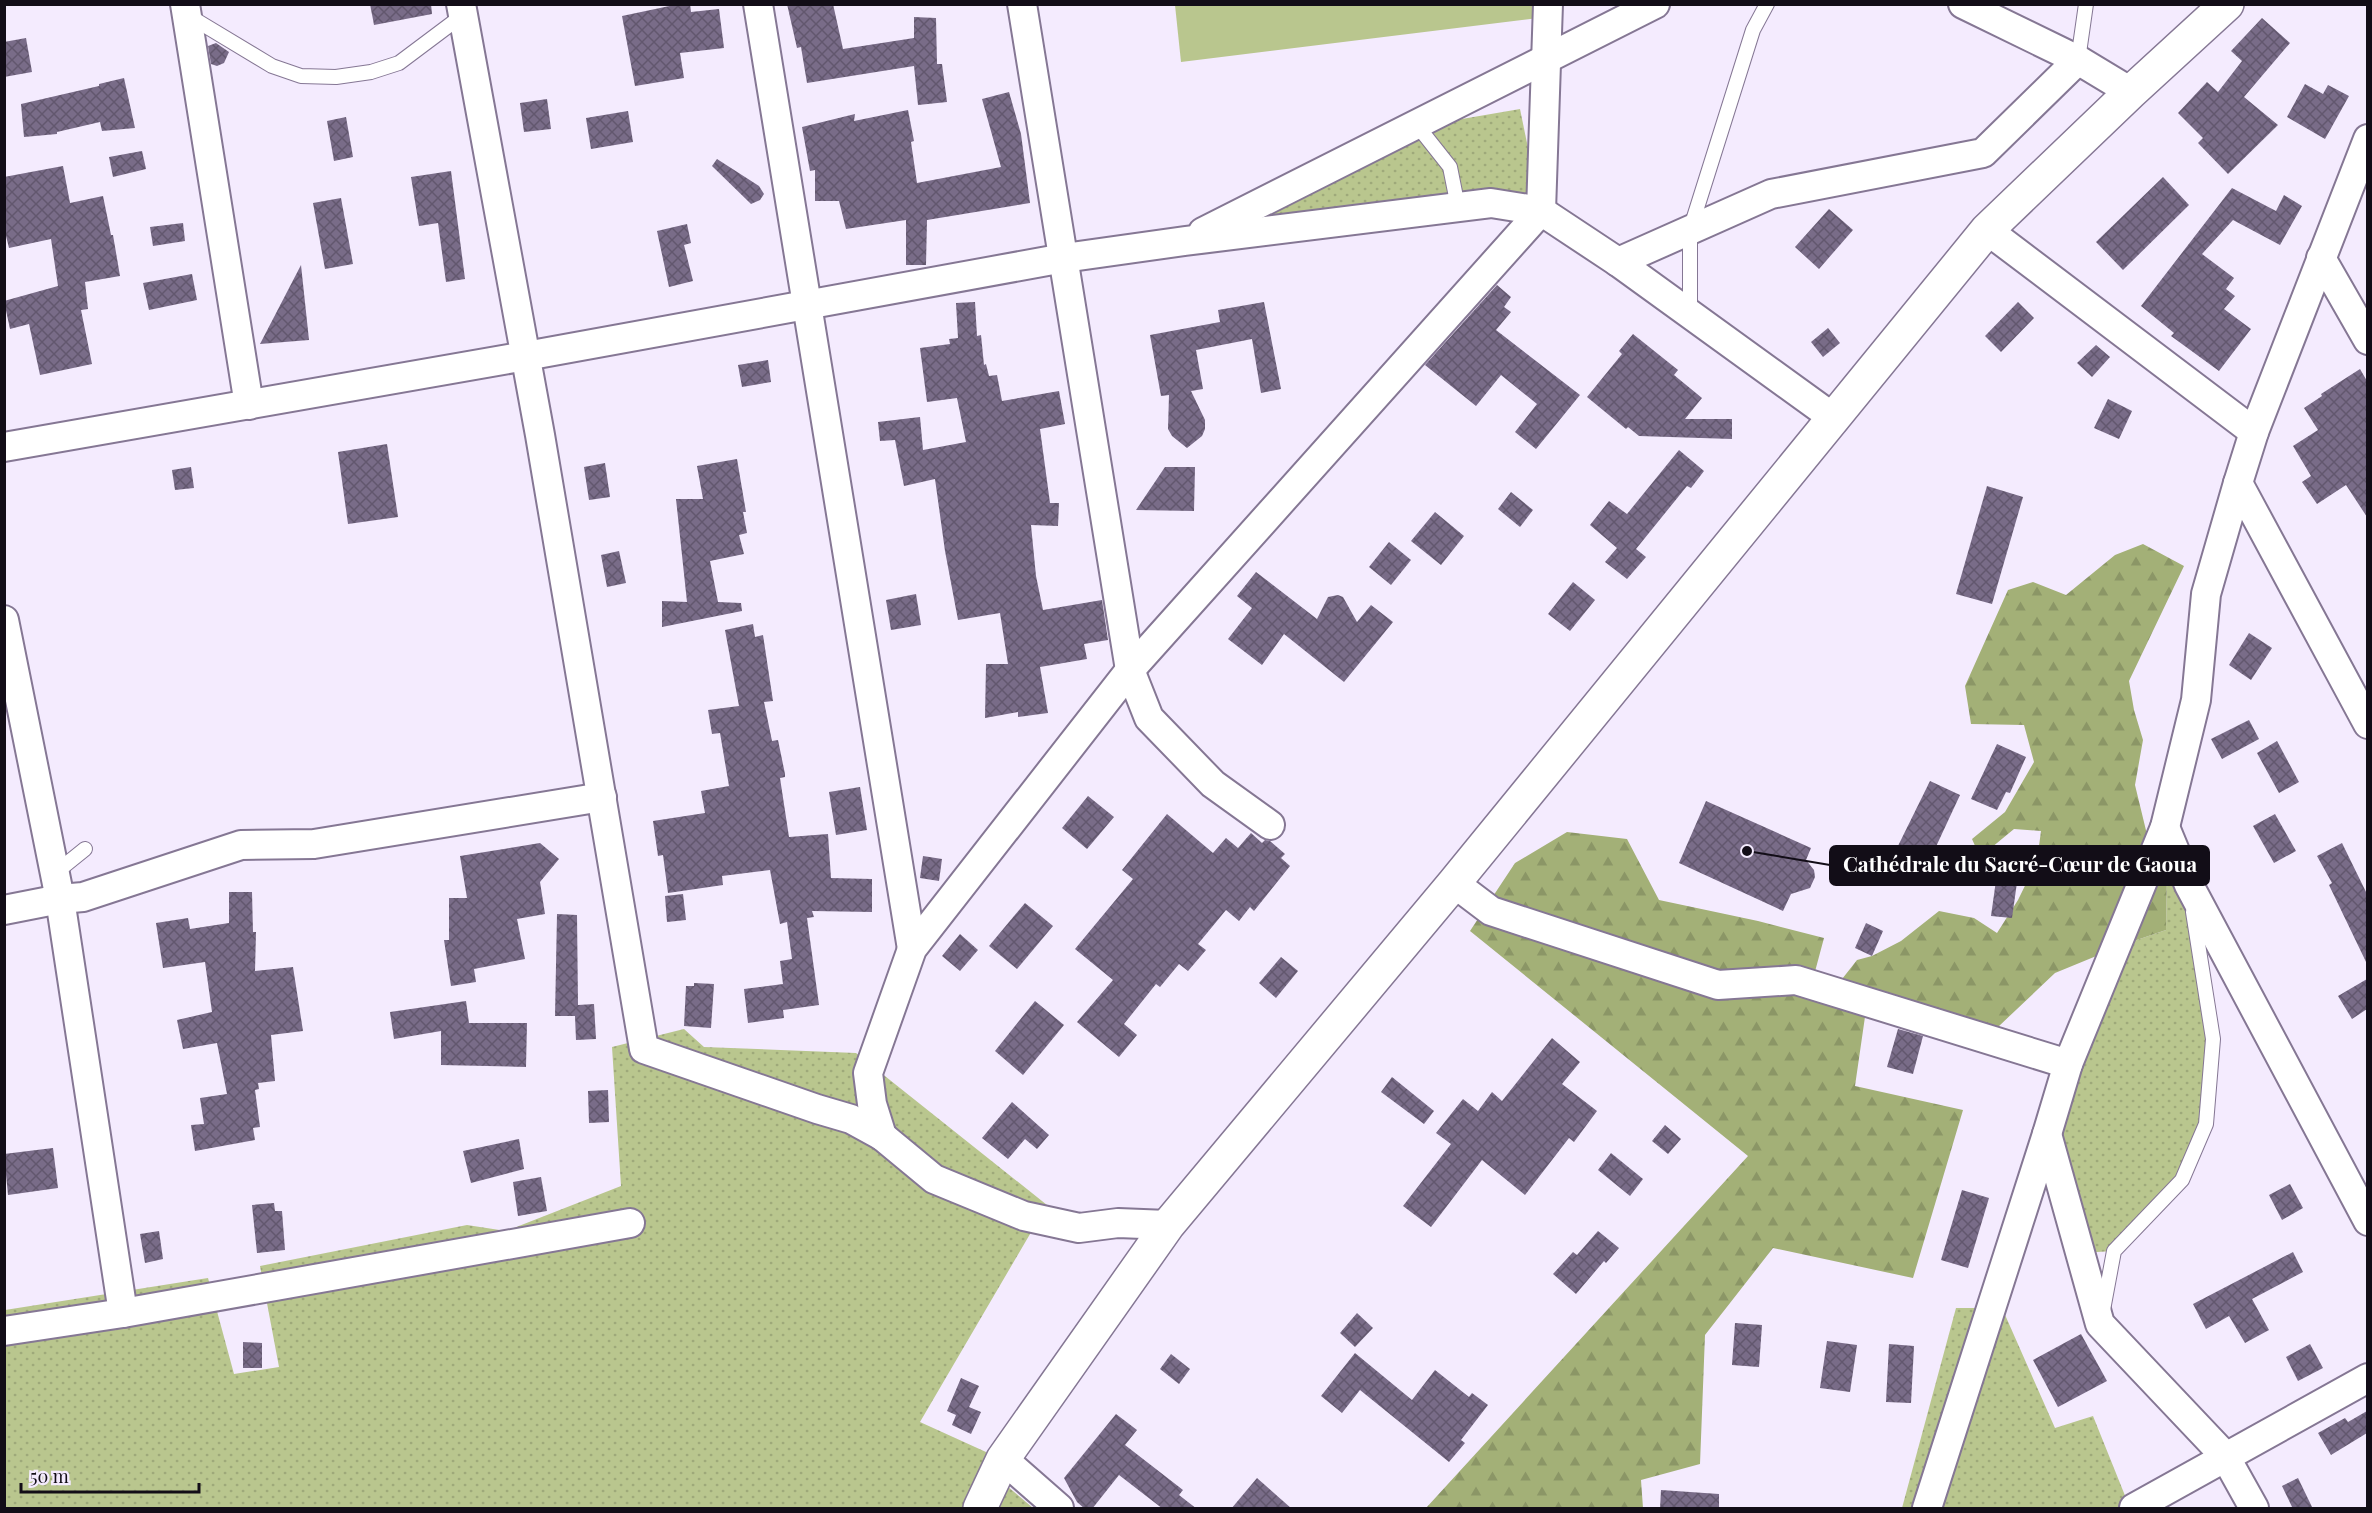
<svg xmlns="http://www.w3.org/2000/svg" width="2372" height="1513" font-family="'Playfair Display',serif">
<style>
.grass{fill:url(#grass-dots)}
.forest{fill:url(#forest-firs)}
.garden{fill:#b9c68e}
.building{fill:url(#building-cross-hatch)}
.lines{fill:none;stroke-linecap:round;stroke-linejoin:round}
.lane-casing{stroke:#857794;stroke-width:16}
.street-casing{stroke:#857794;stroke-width:32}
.secondary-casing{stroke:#857794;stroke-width:36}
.lane{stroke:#fff;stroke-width:14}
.street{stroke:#fff;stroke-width:28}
.secondary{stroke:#fff;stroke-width:33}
.leader{fill:none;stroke:#120d17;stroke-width:2}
.callout-dot{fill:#120d17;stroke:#f4ebfe;stroke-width:2}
.callout{fill:#120d17;stroke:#120d17;stroke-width:2}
.callout-label{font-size:21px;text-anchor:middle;font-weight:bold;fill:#fff}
</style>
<defs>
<pattern id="grass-dots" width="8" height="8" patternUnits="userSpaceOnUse" patternTransform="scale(1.5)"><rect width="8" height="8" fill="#b9c68e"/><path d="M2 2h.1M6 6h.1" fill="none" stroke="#9ea97a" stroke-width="1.8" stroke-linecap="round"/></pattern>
<pattern id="forest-firs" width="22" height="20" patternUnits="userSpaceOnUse" patternTransform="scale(1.5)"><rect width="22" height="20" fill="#a3b077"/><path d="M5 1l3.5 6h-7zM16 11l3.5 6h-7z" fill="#8b9666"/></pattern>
<pattern id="building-cross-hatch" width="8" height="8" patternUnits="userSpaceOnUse" patternTransform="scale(1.5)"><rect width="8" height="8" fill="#796c88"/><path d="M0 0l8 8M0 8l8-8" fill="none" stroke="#62576e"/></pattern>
</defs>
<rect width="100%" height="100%" fill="#f4ebfe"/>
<g class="grass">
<path d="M 1520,109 L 1541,211 L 1185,241 L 1427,125 Z"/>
<path d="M 2167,874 L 2189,885 L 2213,1039 L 2206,1124 L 2182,1180 L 2114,1251 L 2080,1253 L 2047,1134 L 2128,943 L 2166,930 Z"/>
<path d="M 684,1029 L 704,1047 L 856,1053 L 1047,1205 L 920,1422 L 986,1452 L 1007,1486 L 1033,1508 L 5,1508 L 5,1310 L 208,1278 L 234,1374 L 279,1367 L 260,1266 L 467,1225 L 506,1231 L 621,1186 L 612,1047 Z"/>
<path d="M 1956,1308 L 2002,1308 L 2055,1428 L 2093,1416 L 2130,1508 L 1902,1508 Z"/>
</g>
<path class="forest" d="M 2143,544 L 2184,566 L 2129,681 L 2134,710 L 2143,740 L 2135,785 L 2151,851 L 2167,874 L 2166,930 L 2128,943 L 2055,973 L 1998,1027 L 1967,1033 L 1867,1003 L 1855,1086 L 1963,1110 L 1913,1278 L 1773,1248 L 1705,1335 L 1700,1464 L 1641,1480 L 1643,1508 L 1426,1508 L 1748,1156 L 1470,931 L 1515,863 L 1567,832 L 1627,839 L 1659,900 L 1758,921 L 1824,938 L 1813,979 L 1835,988 L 1857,960 L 1872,956 L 1901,941 L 1939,911 L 1974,918 L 1997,933 L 2018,900 L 2037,861 L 2041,831 L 2014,829 L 1980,857 L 1972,839 L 2005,812 L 2034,762 L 2024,725 L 1971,724 L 1965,686 L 2008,590 L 2033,582 L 2066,595 L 2115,555 Z"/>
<path class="garden" d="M 1545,4 L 1547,17 L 1181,62 L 1175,5 Z"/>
<g class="building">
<path d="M 370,4 L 431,4 L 432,14 L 374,25 Z"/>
<path d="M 679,4 L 690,4 L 691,12 L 719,9 L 724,48 L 680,53 L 684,78 L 635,86 L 622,16 Z"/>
<path d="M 787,4 L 833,4 L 843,49 L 914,38 L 914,17 L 936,18 L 937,64 L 942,64 L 947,102 L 918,105 L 914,66 L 807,83 L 801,47 L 797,48 Z"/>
<path d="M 2262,18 L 2290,43 L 2244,97 L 2278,125 L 2228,174 L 2198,143 L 2203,138 L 2178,113 L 2207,82 L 2218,92 L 2242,61 L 2231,51 Z"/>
<path d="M 26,38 L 32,72 L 4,77 L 4,42 Z"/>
<path d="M 216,43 L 229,52 L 224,63 L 217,66 L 211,64 L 208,46 Z"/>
<path d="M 124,78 L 135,128 L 102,131 L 100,122 L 57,132 L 57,134 L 24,137 L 21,104 L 99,86 L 99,84 Z"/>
<path d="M 2305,84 L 2323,94 L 2328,85 L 2349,96 L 2325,139 L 2287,117 Z"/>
<path d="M 1009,92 L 1021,134 L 1030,203 L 927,220 L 926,265 L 906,265 L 906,220 L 846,229 L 839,201 L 815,201 L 815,170 L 810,171 L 802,127 L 855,114 L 854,121 L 908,110 L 914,141 L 911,142 L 917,183 L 1001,167 L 982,99 Z"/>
<path d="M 547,99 L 551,129 L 524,132 L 520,103 Z"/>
<path d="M 628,111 L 633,142 L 591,149 L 586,118 Z"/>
<path d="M 346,117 L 353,157 L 334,161 L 327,121 Z"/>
<path d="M 142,151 L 146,169 L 113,177 L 109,157 Z"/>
<path d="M 717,159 L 759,186 L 764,194 L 760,200 L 751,204 L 712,166 Z"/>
<path d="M 63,166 L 70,203 L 103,196 L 111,235 L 113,235 L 120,276 L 85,282 L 88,309 L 81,310 L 92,364 L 40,375 L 29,324 L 10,329 L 4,301 L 58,286 L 51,239 L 9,248 L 4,228 L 4,177 Z"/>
<path d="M 451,171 L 465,279 L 446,282 L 438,223 L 419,226 L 411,177 Z"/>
<path d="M 2163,177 L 2189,205 L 2123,270 L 2096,242 Z"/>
<path d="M 2232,188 L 2276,211 L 2284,195 L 2302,206 L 2280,245 L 2233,220 L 2202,254 L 2234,278 L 2226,289 L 2235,296 L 2224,309 L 2251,329 L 2219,371 L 2171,336 L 2174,333 L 2141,306 Z"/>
<path d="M 341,198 L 353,264 L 325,269 L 313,203 Z"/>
<path d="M 1829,209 L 1853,230 L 1819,269 L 1795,247 Z"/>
<path d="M 183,223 L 185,241 L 153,246 L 150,227 Z"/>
<path d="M 687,224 L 691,243 L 684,245 L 693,281 L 669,287 L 657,231 Z"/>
<path d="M 301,265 L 309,340 L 260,344 Z"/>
<path d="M 192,274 L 197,300 L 149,310 L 143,283 Z"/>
<path d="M 1497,285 L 1511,297 L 1504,307 L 1511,312 L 1496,330 L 1580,395 L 1536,449 L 1515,432 L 1537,404 L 1501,375 L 1476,406 L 1425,365 Z"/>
<path d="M 975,302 L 977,336 L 981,335 L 984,365 L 986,364 L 989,376 L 997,375 L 1002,401 L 1059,391 L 1065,424 L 1040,429 L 1050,503 L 1059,503 L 1058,526 L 1031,525 L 1036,576 L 1043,610 L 1102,600 L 1108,640 L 1084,644 L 1087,659 L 1040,667 L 1048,713 L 1018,717 L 1018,712 L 985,718 L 986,664 L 1008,664 L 1000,613 L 958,620 L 945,551 L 935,479 L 904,486 L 895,440 L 880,441 L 878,422 L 920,417 L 923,450 L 966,442 L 957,398 L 927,402 L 920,348 L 950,344 L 949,339 L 958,338 L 956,303 Z"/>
<path d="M 1264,302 L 1281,389 L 1261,393 L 1252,339 L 1196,350 L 1203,389 L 1191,391 L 1205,420 L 1205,429 L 1202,436 L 1187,448 L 1172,436 L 1168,429 L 1169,395 L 1161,396 L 1150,335 L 1220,322 L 1218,310 Z"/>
<path d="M 2018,302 L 2034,318 L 2001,352 L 1985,336 Z"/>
<path d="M 1828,328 L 1840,343 L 1823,357 L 1811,342 Z"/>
<path d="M 1633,334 L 1678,370 L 1674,375 L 1702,398 L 1685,419 L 1732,419 L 1732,439 L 1639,436 L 1628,427 L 1626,429 L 1587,397 L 1622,354 L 1619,351 Z"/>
<path d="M 2096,345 L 2110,357 L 2092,377 L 2077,363 Z"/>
<path d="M 768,360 L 771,382 L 742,387 L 738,365 Z"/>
<path d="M 2360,369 L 2367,381 L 2367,517 L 2346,485 L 2317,504 L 2302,482 L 2311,476 L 2293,446 L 2318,430 L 2304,408 L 2322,396 L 2321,394 Z"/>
<path d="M 2108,399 L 2132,411 L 2119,439 L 2094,428 Z"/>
<path d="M 387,444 L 398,517 L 348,524 L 338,452 Z"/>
<path d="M 1679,450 L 1704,471 L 1691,488 L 1687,486 L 1636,549 L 1646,557 L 1627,579 L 1605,562 L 1617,548 L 1590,525 L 1609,501 L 1627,514 Z"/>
<path d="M 737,459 L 746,512 L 743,512 L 747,533 L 739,535 L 744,554 L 710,561 L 718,602 L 741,603 L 742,611 L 662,627 L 662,601 L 687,602 L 676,499 L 703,499 L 697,466 Z"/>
<path d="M 605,463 L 610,497 L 589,500 L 584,467 Z"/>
<path d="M 191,467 L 194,488 L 175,490 L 172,470 Z"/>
<path d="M 1165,467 L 1195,467 L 1194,511 L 1136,510 Z"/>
<path d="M 1987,486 L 2023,497 L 1992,604 L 1956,594 Z"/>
<path d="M 1511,492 L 1533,510 L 1520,527 L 1498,509 Z"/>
<path d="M 1435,512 L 1464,536 L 1441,565 L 1411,541 Z"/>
<path d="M 1389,542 L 1411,560 L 1391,585 L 1369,567 Z"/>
<path d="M 619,551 L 626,583 L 607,587 L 601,555 Z"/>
<path d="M 1256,572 L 1317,619 L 1328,597 L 1338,595 L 1343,597 L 1357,622 L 1371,605 L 1393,622 L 1344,682 L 1284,634 L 1262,665 L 1228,639 L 1252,608 L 1237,596 Z"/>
<path d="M 1573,582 L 1595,600 L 1570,631 L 1548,614 Z"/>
<path d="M 916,594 L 921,625 L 891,630 L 886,600 Z"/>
<path d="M 753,624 L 755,637 L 763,635 L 773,701 L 764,702 L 772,741 L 778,740 L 785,774 L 785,777 L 780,778 L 789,837 L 828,834 L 831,878 L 872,879 L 872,912 L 812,911 L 814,917 L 807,918 L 819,1005 L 783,1010 L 784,1018 L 748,1023 L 744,989 L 783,984 L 780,961 L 792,959 L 787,922 L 780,924 L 770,870 L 722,876 L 723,885 L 668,893 L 663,855 L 658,856 L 653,821 L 705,813 L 701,791 L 729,786 L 720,733 L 712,734 L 708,710 L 739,706 L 725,630 Z"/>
<path d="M 2249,633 L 2272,648 L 2251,680 L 2229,665 Z"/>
<path d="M 2249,720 L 2259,739 L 2222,759 L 2211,739 Z"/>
<path d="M 2277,741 L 2299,782 L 2279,793 L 2257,753 Z"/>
<path d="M 1997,744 L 2026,757 L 2010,793 L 2006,792 L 1997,810 L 1971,799 Z"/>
<path d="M 1930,781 L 1960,795 L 1927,866 L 1896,850 Z"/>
<path d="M 860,787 L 867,830 L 836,835 L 829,792 Z"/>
<path d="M 1088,796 L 1114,817 L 1087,849 L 1062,828 Z"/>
<path d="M 1706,801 L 1811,848 L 1806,860 L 1814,870 L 1815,877 L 1810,888 L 1791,894 L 1783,911 L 1679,863 Z"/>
<path d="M 1167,814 L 1213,853 L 1226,838 L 1238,848 L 1251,833 L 1262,843 L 1265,840 L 1270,841 L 1285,854 L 1281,858 L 1290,866 L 1254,911 L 1250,907 L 1239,921 L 1226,910 L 1198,944 L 1206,950 L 1188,971 L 1179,964 L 1160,987 L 1156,984 L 1124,1024 L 1137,1035 L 1119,1057 L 1077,1022 L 1113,980 L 1075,949 L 1133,879 L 1122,870 Z"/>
<path d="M 2275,814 L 2296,851 L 2274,863 L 2253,826 Z"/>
<path d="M 540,843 L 559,859 L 540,882 L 545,914 L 517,919 L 525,959 L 474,969 L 476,982 L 451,986 L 444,940 L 449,940 L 449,898 L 467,898 L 460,856 Z"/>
<path d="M 2342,843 L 2367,894 L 2367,964 L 2329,885 L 2332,883 L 2317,856 Z"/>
<path d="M 2004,853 L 2020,861 L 2012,918 L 1991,916 L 1998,866 Z"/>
<path d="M 923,856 L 942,859 L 939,881 L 920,878 Z"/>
<path d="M 229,892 L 252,892 L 253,932 L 256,932 L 255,971 L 293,967 L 303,1031 L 271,1035 L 275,1081 L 258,1083 L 259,1089 L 255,1090 L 260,1127 L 253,1128 L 255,1140 L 195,1151 L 191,1125 L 204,1124 L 200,1098 L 227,1094 L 217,1043 L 183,1049 L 177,1020 L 212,1012 L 205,962 L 163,968 L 156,923 L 188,918 L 190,929 L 229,923 Z"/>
<path d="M 683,894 L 686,920 L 667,922 L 665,896 Z"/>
<path d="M 1025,903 L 1053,926 L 1017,969 L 989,946 Z"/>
<path d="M 557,914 L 577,915 L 578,1005 L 594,1004 L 596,1039 L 576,1040 L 575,1016 L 555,1016 Z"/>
<path d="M 1866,923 L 1883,931 L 1872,956 L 1855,948 Z"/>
<path d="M 960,934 L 978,950 L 960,971 L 942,956 Z"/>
<path d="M 1281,957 L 1298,971 L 1276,998 L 1259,983 Z"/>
<path d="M 2367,979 L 2367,1009 L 2352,1019 L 2338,996 Z"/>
<path d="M 694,983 L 714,984 L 711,1028 L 684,1026 L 686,986 L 694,986 Z"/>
<path d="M 466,1001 L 469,1023 L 527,1023 L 526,1067 L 441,1065 L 441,1031 L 394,1039 L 390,1012 Z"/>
<path d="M 1035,1001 L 1064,1025 L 1023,1075 L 995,1051 Z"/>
<path d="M 1898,1029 L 1923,1036 L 1913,1074 L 1887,1067 Z"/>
<path d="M 1552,1038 L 1580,1062 L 1562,1084 L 1597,1111 L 1574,1142 L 1569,1138 L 1525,1195 L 1482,1160 L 1431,1227 L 1403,1206 L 1451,1144 L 1436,1133 L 1463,1099 L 1478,1111 L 1492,1092 L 1502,1101 Z"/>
<path d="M 1392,1077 L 1434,1111 L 1424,1124 L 1381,1092 Z"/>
<path d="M 608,1090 L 609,1122 L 589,1123 L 588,1091 Z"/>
<path d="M 1012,1102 L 1049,1135 L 1037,1149 L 1025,1139 L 1008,1159 L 982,1138 Z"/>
<path d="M 1665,1125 L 1681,1139 L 1668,1154 L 1652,1141 Z"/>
<path d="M 519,1139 L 524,1169 L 471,1183 L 463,1151 Z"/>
<path d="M 53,1148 L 58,1188 L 8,1195 L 4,1154 Z"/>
<path d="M 1611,1153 L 1643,1179 L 1630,1196 L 1598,1170 Z"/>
<path d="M 541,1177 L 547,1211 L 518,1216 L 513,1182 Z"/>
<path d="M 2290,1184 L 2303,1208 L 2282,1220 L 2269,1195 Z"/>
<path d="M 1962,1190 L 1989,1198 L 1968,1268 L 1941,1260 Z"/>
<path d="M 274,1203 L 275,1211 L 282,1211 L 285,1250 L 257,1253 L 252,1205 Z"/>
<path d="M 159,1231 L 163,1259 L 145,1263 L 140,1234 Z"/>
<path d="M 1598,1231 L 1619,1248 L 1606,1263 L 1604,1261 L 1576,1294 L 1553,1274 L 1573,1252 L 1577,1255 Z"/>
<path d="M 2293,1252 L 2303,1272 L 2252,1299 L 2269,1330 L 2245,1343 L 2229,1316 L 2206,1329 L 2193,1304 Z"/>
<path d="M 1357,1313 L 1373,1328 L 1355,1347 L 1340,1333 Z"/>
<path d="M 1735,1323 L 1762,1325 L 1759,1367 L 1732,1365 Z"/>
<path d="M 2081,1334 L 2107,1381 L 2058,1407 L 2033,1360 Z"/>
<path d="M 1827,1341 L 1857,1345 L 1850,1392 L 1820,1388 Z"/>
<path d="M 243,1342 L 262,1343 L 262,1368 L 243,1368 Z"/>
<path d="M 1889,1344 L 1914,1346 L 1911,1403 L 1886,1402 Z"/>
<path d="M 2310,1344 L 2323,1368 L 2298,1381 L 2286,1357 Z"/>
<path d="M 1355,1353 L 1412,1400 L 1435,1370 L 1469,1397 L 1472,1393 L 1488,1405 L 1461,1440 L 1465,1443 L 1449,1462 L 1360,1390 L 1342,1413 L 1321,1396 Z"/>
<path d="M 1171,1354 L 1190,1369 L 1179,1384 L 1160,1369 Z"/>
<path d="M 961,1378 L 979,1386 L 969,1407 L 981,1412 L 971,1434 L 952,1425 L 956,1415 L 947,1411 Z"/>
<path d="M 2367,1411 L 2367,1433 L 2331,1455 L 2318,1433 L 2345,1418 L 2348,1422 Z"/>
<path d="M 1116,1414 L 1137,1430 L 1125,1445 L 1183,1490 L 1179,1495 L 1197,1509 L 1163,1509 L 1119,1475 L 1092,1509 L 1085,1509 L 1077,1502 L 1064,1478 Z"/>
<path d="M 1257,1478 L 1292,1509 L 1231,1509 Z"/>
<path d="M 2298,1478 L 2313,1509 L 2293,1509 L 2282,1486 Z"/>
<path d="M 1661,1490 L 1719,1494 L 1719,1509 L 1660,1509 Z"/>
</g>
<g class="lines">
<g class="lane-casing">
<g id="lane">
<path d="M 189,16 L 272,66 L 301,76 L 336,77 L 371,72 L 399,63 L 463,15"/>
<path d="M 2078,60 L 2086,4"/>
<path d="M 1416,124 L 1450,167 L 1458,207"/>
<path d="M 1690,313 L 1690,230 L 1753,30 L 1767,4"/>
<path d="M 54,874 L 85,849"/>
<path d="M 2103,1310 L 2114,1251 L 2182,1180 L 2206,1124 L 2213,1039 L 2193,912"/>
</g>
</g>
<g class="street-casing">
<g id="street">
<path d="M 185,4 L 249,405"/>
<path d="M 461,4 L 540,435 L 644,1049 L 817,1109 L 851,1119 L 882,1136 L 934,1179 L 1024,1216 L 1079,1228 L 1118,1223 L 1168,1225"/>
<path d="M 758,4 L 912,949"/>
<path d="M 1022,4 L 1130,670 L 1149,718 L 1213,784 L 1270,825"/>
<path d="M 1963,4 L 2078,60 L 2131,92"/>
<path d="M 1987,230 L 2254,432"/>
<path d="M 1203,232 L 1655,4"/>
<path d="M 2321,258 L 2368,340"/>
<path d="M 1618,262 L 1771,194 L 1983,153 L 2078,60"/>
<path d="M 4,447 L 526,356 L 1064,258 L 1185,241 L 1491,203 L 1541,211 L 1618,262 L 1835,419"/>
<path d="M 2238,483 L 2368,724"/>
<path d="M 4,620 L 60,899 L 123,1313"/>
<path d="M 2165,827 L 2189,885 L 2368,1221"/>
<path d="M 1454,883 L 1491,911 L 1718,985 L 1796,980 L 2068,1064"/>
<path d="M 4,910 L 60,899 L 83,897 L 241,845 L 314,844 L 602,797"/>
<path d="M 2047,1134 L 2100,1324 L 2225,1456 L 2254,1508"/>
<path d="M 882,1136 L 872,1104 L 868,1073 L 912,949 L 1130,670 L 1541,211 L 1548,4"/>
<path d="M 4,1331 L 123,1313 L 630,1223"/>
<path d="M 1003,1459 L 1059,1508"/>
<path d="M 1927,1508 L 2047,1134 L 2068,1064 L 2165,827 L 2196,700 L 2206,594 L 2238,483 L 2254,432 L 2368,139"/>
<path d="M 2134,1508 L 2368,1378"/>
</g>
</g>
<g class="secondary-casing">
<path id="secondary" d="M 980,1508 L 1003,1459 L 1168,1225 L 1454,883 L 1987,230 L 2131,92 L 2227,4"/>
</g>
<use href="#lane" class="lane"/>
<use href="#street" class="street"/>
<use href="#secondary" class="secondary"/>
</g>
<path class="leader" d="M1747 851L1830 865"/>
<circle class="callout-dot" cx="1747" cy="851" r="6"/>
<rect class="callout" x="1830" y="846" width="379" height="39" rx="6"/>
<g class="callout-label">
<text x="2020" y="872">Cathédrale du Sacré-Cœur de Gaoua</text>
</g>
<rect width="2372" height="1513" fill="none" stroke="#120d17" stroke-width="12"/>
<path d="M21 1483v9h178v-9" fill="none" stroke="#120d17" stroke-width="3"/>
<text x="30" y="1483" font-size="18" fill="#120d17" stroke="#f4ebfe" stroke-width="4.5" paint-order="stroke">50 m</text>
</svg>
